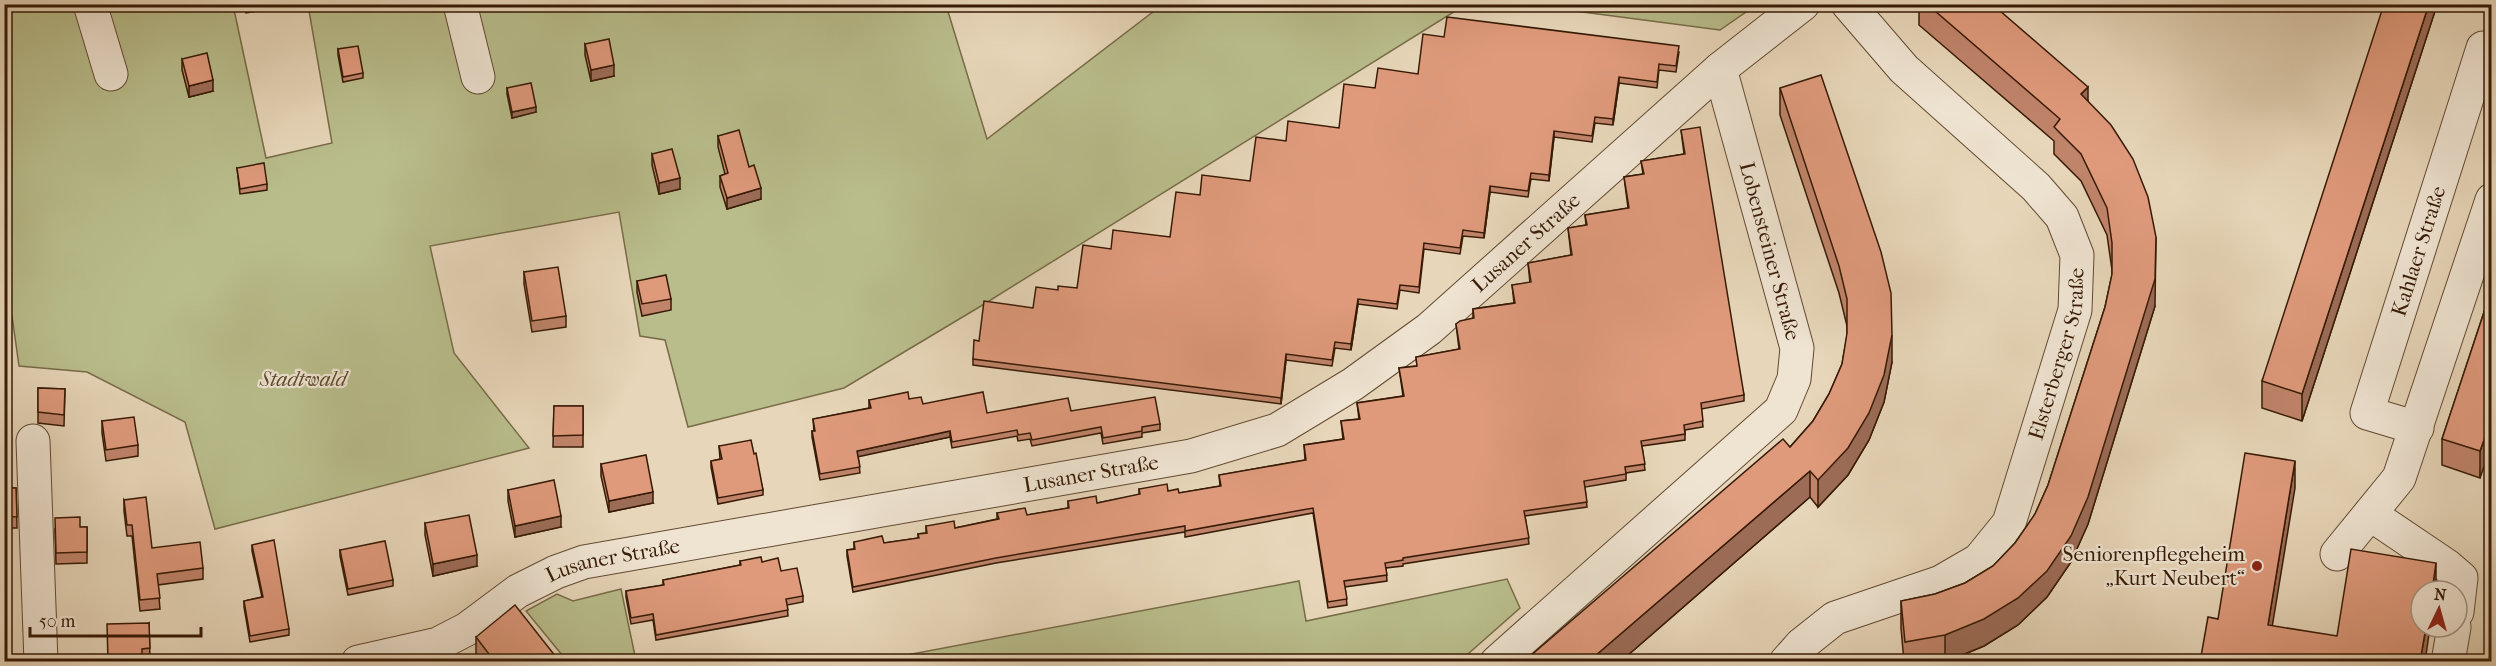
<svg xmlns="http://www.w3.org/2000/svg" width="2496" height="666" font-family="'IM FELL French Canon',serif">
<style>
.green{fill:#b9bd8c;stroke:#786c48;stroke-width:1.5}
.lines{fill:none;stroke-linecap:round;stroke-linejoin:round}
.minor-casing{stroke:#634932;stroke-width:35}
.minor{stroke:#efe4d2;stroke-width:33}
.wall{fill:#c0846b;stroke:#371a05;stroke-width:1.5}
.shaded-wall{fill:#9c6c57;stroke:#371a05;stroke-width:1.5}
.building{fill:#df9a7c;stroke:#371a05;stroke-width:1.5}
.poi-dot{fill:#8f2418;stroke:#efe4d2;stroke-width:2}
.labels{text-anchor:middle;stroke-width:4.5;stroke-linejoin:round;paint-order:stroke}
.street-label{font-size:21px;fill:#371a05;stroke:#efe4d2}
.park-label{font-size:21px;font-style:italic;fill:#5e4b2e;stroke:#efe4d2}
.poi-label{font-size:21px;fill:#371a05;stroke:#efe4d2;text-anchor:end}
</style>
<rect width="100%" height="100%" fill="#e7d6b9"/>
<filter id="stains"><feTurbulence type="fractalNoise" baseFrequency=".00333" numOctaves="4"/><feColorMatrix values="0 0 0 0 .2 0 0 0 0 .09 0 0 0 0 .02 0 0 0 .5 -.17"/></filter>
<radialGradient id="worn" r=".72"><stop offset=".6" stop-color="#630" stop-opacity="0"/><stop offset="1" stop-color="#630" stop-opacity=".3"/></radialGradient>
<g class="green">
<path d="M 5,5 L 233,5 L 266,158 L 332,143 L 308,5 L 946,5 L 987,139 L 1162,5 L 1465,5 L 981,306 L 844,388 L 688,427 L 665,340 L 640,336 L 619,212 L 430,246 L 454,353 L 529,448 L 215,529 L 185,422 L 87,372 L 19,366 L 12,316 L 5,316 Z"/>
<path d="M 1529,5 L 1756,4 L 1756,5 L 1720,30 Z"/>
<path d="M 1507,579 L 1520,608 L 1460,661 L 875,661 L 1299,581 L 1306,621 Z"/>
<path d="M 621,589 L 635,656 L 640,661 L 567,661 L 526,611 L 557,594 L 573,601 Z"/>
</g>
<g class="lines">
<g class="minor-casing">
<g id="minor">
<path d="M 90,4 L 111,74"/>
<path d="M 460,4 L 478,77"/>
<path id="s1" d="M 2417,428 L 2367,413 L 2483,48 L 2492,50"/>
<path d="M 33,441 L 41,662"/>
<path d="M 2370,514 L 2447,566 L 2461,578 L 2457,612"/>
<path d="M 2337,554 L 2399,478 L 2492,200"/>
<path id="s2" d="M 358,662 L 438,644 L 467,629 L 518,591 L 556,572 L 584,562 L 1191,456 L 1277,430 L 1353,384 L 1429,329 L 1720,69"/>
<path d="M 1497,662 L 1781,410 L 1794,379 L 1797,348 L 1720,69 L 1803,4"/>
<path id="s3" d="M 1786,662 L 1801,645 L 1835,618 L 1941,582 L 1979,560 L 2009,523 L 2075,310 L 2077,255 L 2062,217 L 2036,187 L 1904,69 L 1848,4"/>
<path d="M 2448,662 L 2454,627"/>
</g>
</g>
<use href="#minor" class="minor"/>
</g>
<g class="wall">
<path d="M 244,4 L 284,4 L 284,6 L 246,13 Z"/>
<path d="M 1919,4 L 1992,4 L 2088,101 L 2155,306 L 2088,524 L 2071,562 L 2047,597 L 2018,625 L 1984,646 L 1946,662 L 1904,662 L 1901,628 L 1901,601 L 1935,594 L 1965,583 L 1993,566 L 2015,543 L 2035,514 L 2048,485 L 2105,307 L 2112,275 L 2112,270 L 2107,235 L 2081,181 L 2054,154 L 2054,141 L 1919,25 Z"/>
<path d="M 2436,4 L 2436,8 L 2302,421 L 2262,408 L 2262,381 Z"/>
<path d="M 1444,37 L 1679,52 L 1676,72 L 1659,70 L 1657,88 L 1619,83 L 1613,125 L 1595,123 L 1592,142 L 1554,137 L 1549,181 L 1531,179 L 1528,197 L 1490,192 L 1484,238 L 1463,236 L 1460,254 L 1424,249 L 1419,293 L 1400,290 L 1397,309 L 1358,304 L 1351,350 L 1335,348 L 1332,366 L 1286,360 L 1281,404 L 973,365 L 973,359 L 979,341 L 1033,308 L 1058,290 L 1077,288 L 1111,249 L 1170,237 L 1200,195 L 1250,181 L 1286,141 L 1339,128 L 1375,88 L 1418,74 Z"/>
<path d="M 585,44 L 614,76 L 591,81 L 585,55 Z"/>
<path d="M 338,49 L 363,73 L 363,78 L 343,82 L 338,55 Z"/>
<path d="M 182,59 L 213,91 L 189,97 L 182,70 Z"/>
<path d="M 507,88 L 536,112 L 512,118 L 507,94 Z"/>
<path d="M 1780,88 L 1892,362 L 1884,402 L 1869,440 L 1848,475 L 1818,507 L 1810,497 L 1620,662 L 1523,662 L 1790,447 L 1813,421 L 1829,394 L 1842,364 L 1847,336 L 1847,326 L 1839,293 L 1780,115 Z"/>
<path d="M 1681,130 L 1744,395 L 1744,401 L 1701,409 L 1703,427 L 1685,430 L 1685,440 L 1642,446 L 1645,470 L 1626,473 L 1626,480 L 1585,487 L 1587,507 L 1525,516 L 1529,544 L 1403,564 L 1403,566 L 1386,568 L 1387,581 L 1345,587 L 1347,605 L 1328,608 L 1313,513 L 1185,537 L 1185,532 L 996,563 L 853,592 L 847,556 L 847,550 L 854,549 L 854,542 L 884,543 L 918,538 L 918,534 L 926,533 L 926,526 L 955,528 L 997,519 L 997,513 L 1027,515 L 1068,508 L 1068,501 L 1097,503 L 1139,495 L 1139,489 L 1168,491 L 1179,493 L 1220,486 L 1219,475 L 1305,460 L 1304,445 L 1343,439 L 1341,421 L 1359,419 L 1357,403 L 1403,396 L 1399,368 L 1417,366 L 1416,357 L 1459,349 L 1456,324 L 1473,318 L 1473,309 L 1514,303 L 1512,285 L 1530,283 L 1528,263 L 1571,255 L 1568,228 L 1586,225 L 1585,215 L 1628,208 L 1624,177 L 1643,174 L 1641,161 L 1684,154 Z"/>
<path d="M 718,136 L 749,167 L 761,199 L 727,209 L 720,187 L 720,176 L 725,174 L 718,147 Z"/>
<path d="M 652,154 L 680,189 L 659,194 L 652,165 Z"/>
<path d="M 237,168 L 267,184 L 267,190 L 240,194 Z"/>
<path d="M 524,272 L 566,316 L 566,327 L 532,332 L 524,284 Z"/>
<path d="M 637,281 L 671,299 L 671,310 L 642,316 L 637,292 Z"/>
<path d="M 2492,288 L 2480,478 L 2442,465 L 2442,439 Z"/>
<path d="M 38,388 L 65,389 L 64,426 L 38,423 Z"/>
<path d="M 909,399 L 923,404 L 987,413 L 1071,411 L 1160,424 L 1160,430 L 1142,433 L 1142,437 L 1103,444 L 1101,433 L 1032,446 L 1030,439 L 1018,441 L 1017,436 L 952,448 L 950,437 L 858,456 L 860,473 L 820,480 L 812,437 L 812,431 L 814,431 L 813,419 L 869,408 L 869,400 Z"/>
<path d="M 554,406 L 583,406 L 583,447 L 553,447 Z"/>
<path d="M 102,421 L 138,445 L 138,456 L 106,461 L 102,433 Z"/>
<path d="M 719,446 L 754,454 L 763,490 L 763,495 L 718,504 L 711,467 L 711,461 L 720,459 Z"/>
<path d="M 601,464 L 653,503 L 609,512 L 601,476 Z"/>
<path d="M 4,488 L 16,488 L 17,528 L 4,528 Z"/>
<path d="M 508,490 L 561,527 L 515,537 L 508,501 Z"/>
<path d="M 124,500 L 152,548 L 203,568 L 203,579 L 158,585 L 160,609 L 140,611 L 132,536 L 127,536 L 124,511 Z"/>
<path d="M 425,523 L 477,566 L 433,576 L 425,535 Z"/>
<path d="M 87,527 L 87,563 L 56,564 L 55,529 Z"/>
<path d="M 252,545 L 289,629 L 289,635 L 250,642 L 244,607 L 244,601 L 262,597 L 252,551 Z"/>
<path d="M 340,550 L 393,580 L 393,586 L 348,595 L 340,556 Z"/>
<path d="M 740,561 L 762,562 L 781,571 L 803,596 L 803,602 L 787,605 L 788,616 L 656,640 L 653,620 L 631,624 L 626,597 L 626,591 L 663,585 L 663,580 L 740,565 Z"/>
<path d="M 149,623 L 150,660 L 108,662 Z"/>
<path d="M 476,637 L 560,662 L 476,662 Z"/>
</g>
<g class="shaded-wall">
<path d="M 2429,4 L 2436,4 L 2436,8 L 2302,421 L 2302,394 Z"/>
<path d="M 614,65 L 614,76 L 591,81 L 591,70 Z"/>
<path d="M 1619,77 L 1619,83 L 1613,125 L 1613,119 Z"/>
<path d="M 213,80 L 213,91 L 189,97 L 189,86 Z"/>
<path d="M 2088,87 L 2088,113 L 2081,94 Z"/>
<path d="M 536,107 L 536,112 L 512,118 L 512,112 Z"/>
<path d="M 1554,131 L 1554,137 L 1549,181 L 1549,175 Z"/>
<path d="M 680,178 L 680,189 L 659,194 L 659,183 Z"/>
<path d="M 1490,186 L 1490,192 L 1484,238 L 1484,233 Z"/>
<path d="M 761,188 L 761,199 L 727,209 L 727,198 Z"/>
<path d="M 2156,237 L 2155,306 L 2088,524 L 2071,562 L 2047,597 L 2018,625 L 1984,646 L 1945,662 L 1945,635 L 2018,598 Z"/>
<path d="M 1358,299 L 1358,304 L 1351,350 L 1351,344 Z"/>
<path d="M 1892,335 L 1892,362 L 1884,402 L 1869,440 L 1848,475 L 1818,507 L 1818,480 Z"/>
<path d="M 1286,354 L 1286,360 L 1281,404 L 1281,398 Z"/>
<path d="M 2492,418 L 2492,444 L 2480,478 L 2480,451 Z"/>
<path d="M 950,431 L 950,437 L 857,457 L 857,451 Z"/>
<path d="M 2295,461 L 2295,488 L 2268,652 L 2268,625 Z"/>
<path d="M 1810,471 L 1810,497 L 1620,662 L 1588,662 Z"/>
<path d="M 653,492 L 653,503 L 609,512 L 609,501 Z"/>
<path d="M 561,516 L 561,527 L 515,537 L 515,526 Z"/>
<path d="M 477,555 L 477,566 L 433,576 L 433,564 Z"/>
<path d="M 2436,563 L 2436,591 L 2432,591 Z"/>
<path d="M 2426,627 L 2430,627 L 2425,662 L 2420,662 Z"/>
</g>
<g class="building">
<path d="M 1927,4 L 1992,4 L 2088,87 L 2081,94 L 2111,125 L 2133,159 L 2148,197 L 2156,237 L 2155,279 L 2088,497 L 2071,536 L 2047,571 L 2018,598 L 1984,619 L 1945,635 L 1905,642 L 1901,601 L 1935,594 L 1965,583 L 1993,566 L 2015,543 L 2035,514 L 2048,485 L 2105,307 L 2112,274 L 2112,243 L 2107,208 L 2081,154 L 2054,127 L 2060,119 Z"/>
<path d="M 2384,4 L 2429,4 L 2302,394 L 2262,381 Z"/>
<path d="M 1447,17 L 1679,46 L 1676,66 L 1659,64 L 1657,82 L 1619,77 L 1613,119 L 1595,117 L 1592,136 L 1554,131 L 1549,175 L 1531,173 L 1528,191 L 1490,186 L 1484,233 L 1463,230 L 1460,248 L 1424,243 L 1419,287 L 1400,285 L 1397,304 L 1358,299 L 1351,344 L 1335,342 L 1332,360 L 1286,354 L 1281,398 L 973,359 L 974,340 L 979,341 L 984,301 L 1033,308 L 1036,287 L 1058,290 L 1058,286 L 1077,288 L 1083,245 L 1111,249 L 1113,230 L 1170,237 L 1176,192 L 1200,195 L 1202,175 L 1250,181 L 1256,137 L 1286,141 L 1288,121 L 1339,128 L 1344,84 L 1375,88 L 1378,68 L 1418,74 L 1423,34 L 1444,37 Z"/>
<path d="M 609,39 L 614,65 L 591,70 L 585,44 Z"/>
<path d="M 358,46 L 363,73 L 343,77 L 338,49 Z"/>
<path d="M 207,53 L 213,80 L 189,86 L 182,59 Z"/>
<path d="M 1821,75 L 1881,252 L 1891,293 L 1892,335 L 1884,375 L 1869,413 L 1848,448 L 1818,480 L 1810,471 L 1588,662 L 1523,662 L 1783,439 L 1790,447 L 1813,421 L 1829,394 L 1842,364 L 1847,333 L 1847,299 L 1839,266 L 1780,88 Z"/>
<path d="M 531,83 L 536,107 L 512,112 L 507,88 Z"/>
<path d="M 1700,127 L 1744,395 L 1701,403 L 1703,421 L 1684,425 L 1685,434 L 1641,441 L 1645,464 L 1625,467 L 1626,474 L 1584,481 L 1587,502 L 1524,511 L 1529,538 L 1403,558 L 1403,560 L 1385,563 L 1387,575 L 1344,581 L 1347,599 L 1328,602 L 1313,508 L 1185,531 L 1185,526 L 996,558 L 853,587 L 847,550 L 855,549 L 854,542 L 882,536 L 884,543 L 919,538 L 918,534 L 927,533 L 926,526 L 954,521 L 955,528 L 999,519 L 997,513 L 1025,508 L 1027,515 L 1069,508 L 1068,501 L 1096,496 L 1097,503 L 1140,494 L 1139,489 L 1167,484 L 1168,491 L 1178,489 L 1179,493 L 1221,486 L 1219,475 L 1306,460 L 1304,445 L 1344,439 L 1341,421 L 1360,419 L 1357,403 L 1404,396 L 1399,368 L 1417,366 L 1416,357 L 1460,349 L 1456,324 L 1460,321 L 1474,318 L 1473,309 L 1515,303 L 1512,285 L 1531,282 L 1528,263 L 1572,255 L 1568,228 L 1587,225 L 1585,215 L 1629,208 L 1624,177 L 1644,174 L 1641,161 L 1685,154 L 1681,130 Z"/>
<path d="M 739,130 L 749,167 L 754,165 L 761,188 L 727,198 L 720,176 L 728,173 L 718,136 Z"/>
<path d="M 672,149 L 680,178 L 659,183 L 652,154 Z"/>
<path d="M 264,163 L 267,184 L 240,189 L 237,168 Z"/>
<path d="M 558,267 L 566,316 L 532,321 L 524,272 Z"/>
<path d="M 666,275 L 671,299 L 642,304 L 637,281 Z"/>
<path d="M 2492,288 L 2492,418 L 2480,451 L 2442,439 Z"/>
<path d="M 38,388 L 65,389 L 64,415 L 38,412 Z"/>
<path d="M 908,392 L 909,399 L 921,397 L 923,404 L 983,392 L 987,413 L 1068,398 L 1071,411 L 1155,397 L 1160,424 L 1142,427 L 1142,431 L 1103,438 L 1101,427 L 1032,440 L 1030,433 L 1018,435 L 1017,430 L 952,442 L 950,431 L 857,451 L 860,467 L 820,474 L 812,431 L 815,431 L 813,419 L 871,408 L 869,400 Z"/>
<path d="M 554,406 L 583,406 L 583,435 L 553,436 Z"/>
<path d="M 134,417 L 138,445 L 106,450 L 102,421 Z"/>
<path d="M 751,440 L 754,454 L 756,453 L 763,490 L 718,498 L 711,461 L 722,459 L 719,446 Z"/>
<path d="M 2245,453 L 2295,461 L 2268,625 L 2337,636 L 2351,549 L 2436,563 L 2432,591 L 2421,591 L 2421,627 L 2426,627 L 2420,662 L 2200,662 L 2208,617 L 2218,619 Z"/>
<path d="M 646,455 L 653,492 L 609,501 L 601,464 Z"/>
<path d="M 554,480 L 561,516 L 515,526 L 508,490 Z"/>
<path d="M 4,488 L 16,488 L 17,517 L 4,516 Z"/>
<path d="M 146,497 L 152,548 L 200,542 L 203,568 L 157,574 L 160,598 L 140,600 L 132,525 L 127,525 L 124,500 Z"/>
<path d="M 469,515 L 477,555 L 433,564 L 425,523 Z"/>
<path d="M 80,517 L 80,527 L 87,527 L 87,552 L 56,553 L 55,518 Z"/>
<path d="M 274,540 L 289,629 L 250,636 L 244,601 L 263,597 L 252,545 Z"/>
<path d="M 385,541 L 393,580 L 348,589 L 340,550 Z"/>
<path d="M 761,557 L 762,562 L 778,558 L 781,571 L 797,568 L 803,596 L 786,599 L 788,610 L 656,635 L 653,614 L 631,618 L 626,591 L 664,585 L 663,580 L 741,565 L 740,561 Z"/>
<path d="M 515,605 L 560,662 L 495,662 L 476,637 Z"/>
<path d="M 149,623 L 150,648 L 142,649 L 142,662 L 108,662 L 107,624 Z"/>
</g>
<circle class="poi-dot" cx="2257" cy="566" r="6"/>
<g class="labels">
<g class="street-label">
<text dy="7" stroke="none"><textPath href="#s2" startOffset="1269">Lusaner Straße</textPath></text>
<text transform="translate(1770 251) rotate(75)" y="7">Lobensteiner Straße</text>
<text dy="7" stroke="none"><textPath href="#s1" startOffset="222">Kahlaer Straße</textPath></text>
<text dy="7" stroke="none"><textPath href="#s3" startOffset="446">Elsterberger Straße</textPath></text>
<text dy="7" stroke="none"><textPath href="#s2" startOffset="765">Lusaner Straße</textPath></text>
<text dy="7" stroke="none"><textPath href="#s2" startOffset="279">Lusaner Straße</textPath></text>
</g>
<g class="park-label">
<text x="303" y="386">Stadtwald</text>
</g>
<g class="poi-label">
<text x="2245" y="561">Seniorenpflegeheim<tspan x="2245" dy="24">„Kurt Neubert“</tspan></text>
</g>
</g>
<rect width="2496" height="666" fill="none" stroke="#e7d6b9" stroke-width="24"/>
<rect x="6" y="6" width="2484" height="654" fill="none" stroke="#371a05" stroke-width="3"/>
<rect x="12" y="12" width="2472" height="642" fill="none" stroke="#371a05" stroke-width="1.5"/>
<g transform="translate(2439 609) rotate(5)"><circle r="28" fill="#efe4d2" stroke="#a59380" stroke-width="1.5"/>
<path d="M0-4.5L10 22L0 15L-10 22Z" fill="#8f2418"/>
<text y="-9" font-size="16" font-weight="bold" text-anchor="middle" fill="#371a05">N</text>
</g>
<path d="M30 627v9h171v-9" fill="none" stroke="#371a05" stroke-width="3"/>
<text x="39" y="627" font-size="18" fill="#371a05" stroke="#efe4d2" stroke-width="4.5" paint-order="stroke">50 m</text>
<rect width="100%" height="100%" filter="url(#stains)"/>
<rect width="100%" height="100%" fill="url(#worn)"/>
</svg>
